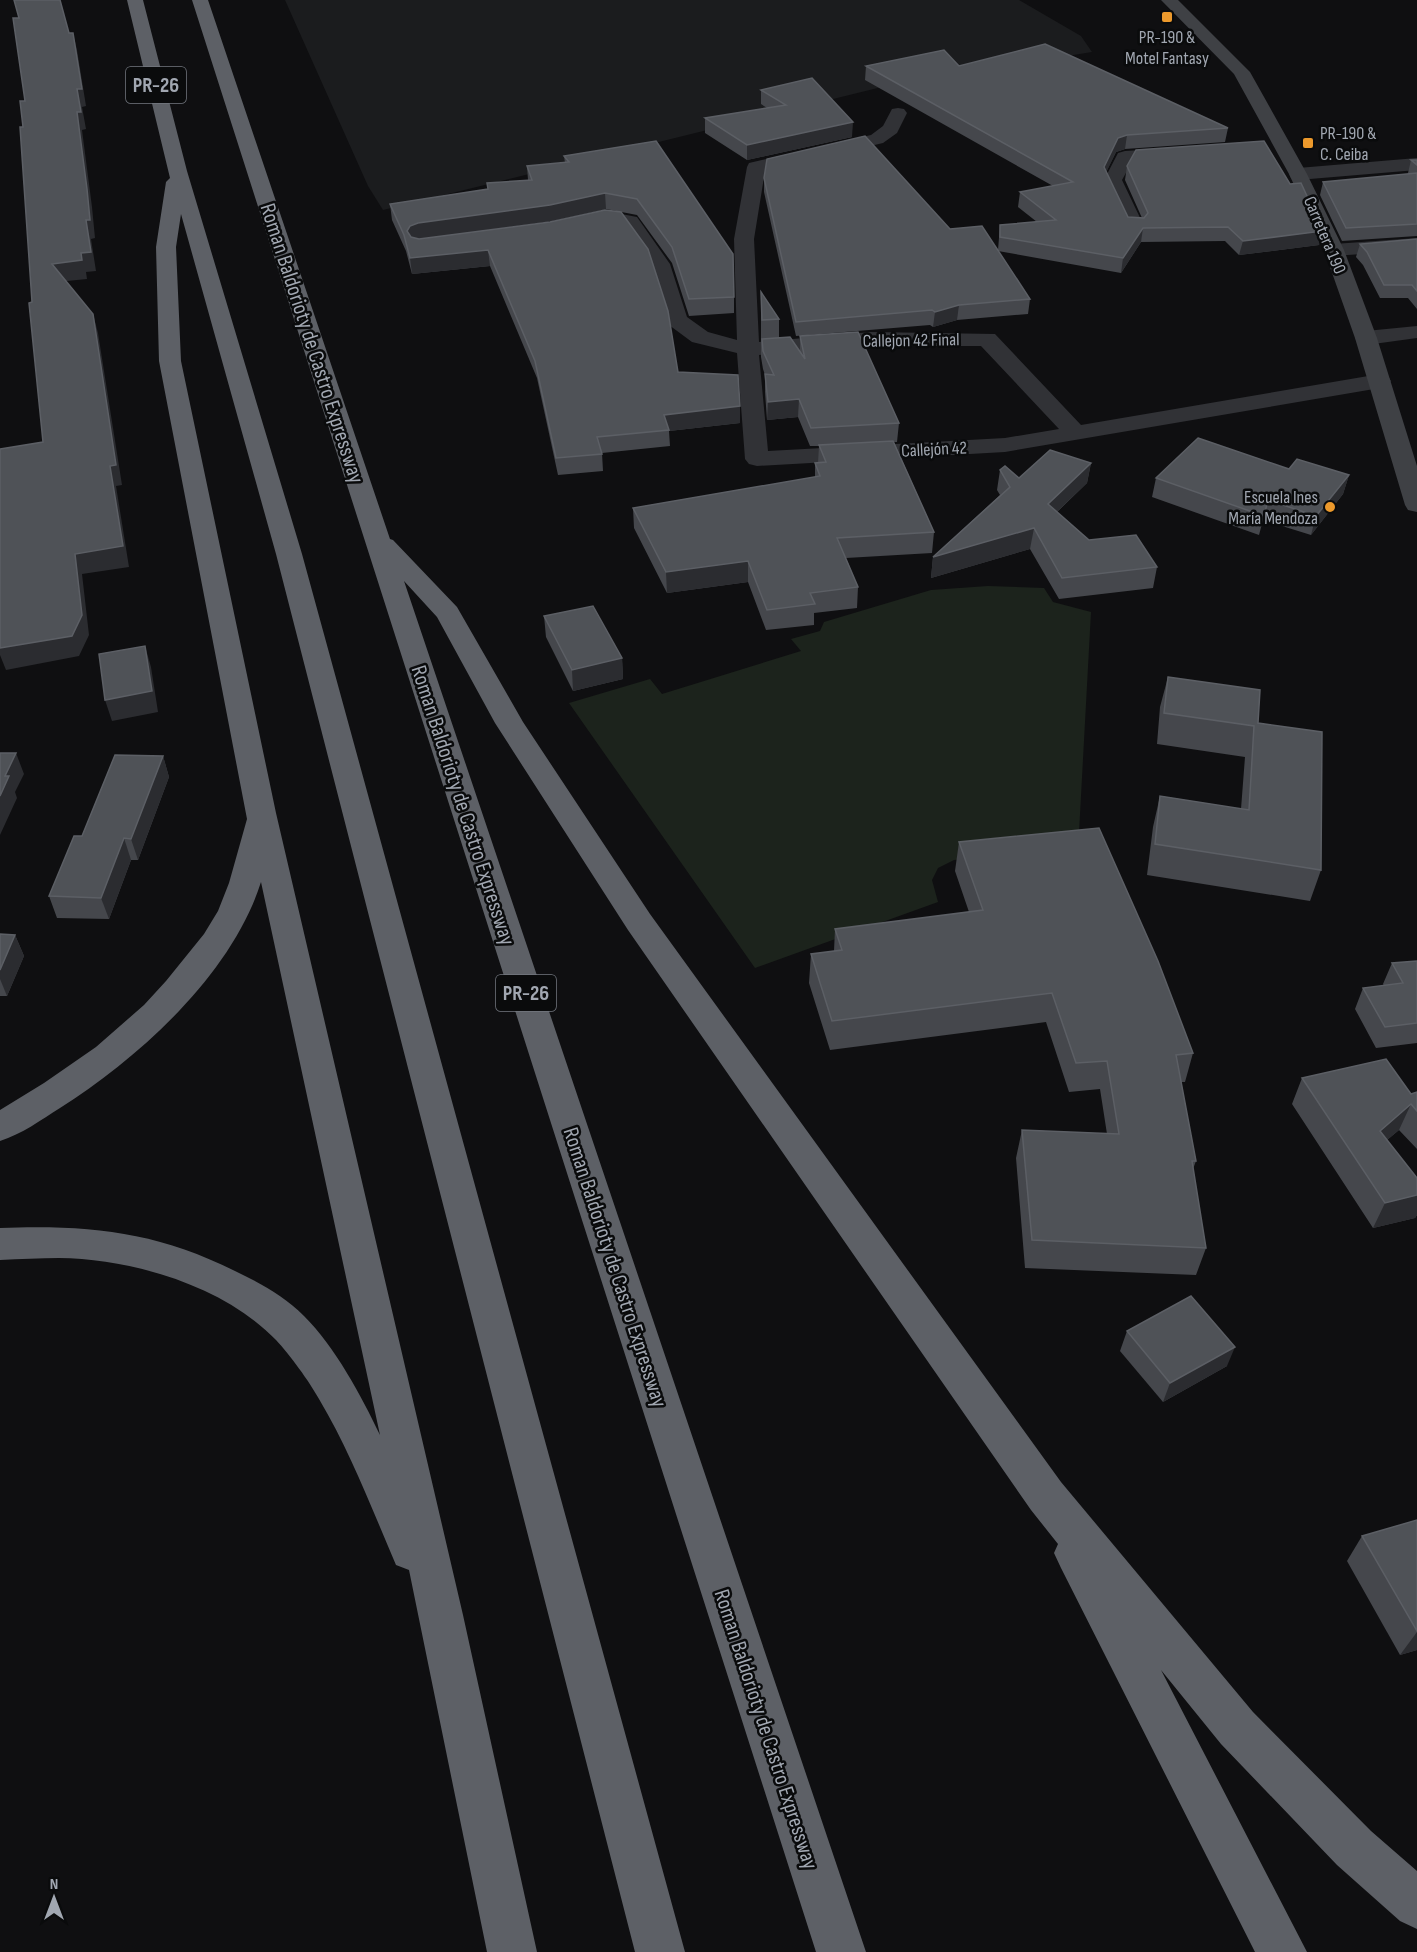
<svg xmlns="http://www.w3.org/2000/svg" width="1417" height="1952" font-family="'Sofia Sans Condensed',sans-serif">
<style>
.built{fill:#1b1c1e}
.green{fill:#1c231c}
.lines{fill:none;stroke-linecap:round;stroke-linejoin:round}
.street{fill:#313236;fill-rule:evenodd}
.secondary{fill:#3f4145;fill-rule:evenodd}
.highway{fill:#5d6066;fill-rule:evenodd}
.wall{fill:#45474c}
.shaded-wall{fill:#2b2c30}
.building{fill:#4f5257;stroke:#5c5f65;stroke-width:1.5}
.poi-dot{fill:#ec992c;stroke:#0a0b0c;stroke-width:2}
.labels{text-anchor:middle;stroke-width:5;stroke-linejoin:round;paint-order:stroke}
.far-poi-label{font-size:18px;fill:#a1a7b1;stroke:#0a0b0c}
.far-street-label{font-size:18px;fill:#a1a7b1;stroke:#0a0b0c}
.shield{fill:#0a0b0c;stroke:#747880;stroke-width:1.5}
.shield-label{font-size:21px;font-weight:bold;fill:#a1a7b1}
.street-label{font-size:22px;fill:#a1a7b1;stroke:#0a0b0c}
</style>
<rect width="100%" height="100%" fill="#0f0f11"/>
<path class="built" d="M 285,0 L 1019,0 L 1081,36 L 1092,52 L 898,83 L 383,210 L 368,186 Z"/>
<path class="green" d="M 988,586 L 1044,588 L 1053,602 L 1091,612 L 1078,851 L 954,860 L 938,868 L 932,880 L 938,902 L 755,968 L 569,703 L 650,679 L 662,694 L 801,651 L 791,639 L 820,631 L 824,622 L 931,590 Z"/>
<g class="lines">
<g class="street">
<path d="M 898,108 L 904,109 L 907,113 L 897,133 L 883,143 L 765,171 L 754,239 L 759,342 L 871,332 L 995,334 L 1081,425 L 1380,374 L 1388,376 L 1391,381 L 1388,386 L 1380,388 L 1005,452 L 757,466 L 749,464 L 745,459 L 737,353 L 692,342 L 669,325 L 650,264 L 623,226 C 606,223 589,228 575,224 L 572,220 L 575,216 L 606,211 L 637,217 L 670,264 L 687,317 L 708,332 L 737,340 L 734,239 L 747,167 L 749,163 L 871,135 L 883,126 L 892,109 ZM 871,346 L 981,346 L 1059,429 L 1005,438 L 768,451 L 759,355 Z"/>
<path d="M 1176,148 L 1183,150 L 1185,154 L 1183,158 L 1132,162 L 1122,180 L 1144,226 L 1141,230 L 1127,230 L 1104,180 L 1118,153 L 1125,151 Z"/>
<path d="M 1417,158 L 1417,170 L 1298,180 L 1291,178 L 1289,174 L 1291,170 L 1298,168 Z"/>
<path d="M 1417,238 L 1417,250 L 1334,256 L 1327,254 L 1324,250 L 1327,246 L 1334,244 Z"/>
<path d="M 1417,326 L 1417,338 L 1366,345 L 1358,343 L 1355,338 L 1358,333 L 1366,331 Z"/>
</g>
<path class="secondary" d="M 1161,0 L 1178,0 L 1250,72 L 1307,174 L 1344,250 L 1377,338 L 1417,466 L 1417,512 L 1408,510 L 1405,505 L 1355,338 L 1324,250 L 1289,174 L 1234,74 Z"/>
<g class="highway">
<path d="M 127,0 L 143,0 L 187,171 L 302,554 L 685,1952 L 635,1952 L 276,554 L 181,214 L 176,247 L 181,361 L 276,813 L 463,1615 L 537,1952 L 487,1952 L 409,1570 L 396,1565 C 372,1509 350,1451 319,1399 C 309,1381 290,1355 276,1340 C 224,1286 133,1259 59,1258 C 40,1258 20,1259 0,1260 L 0,1228 C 89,1225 154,1231 235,1271 C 260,1283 284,1296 304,1316 C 335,1347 361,1395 380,1435 L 261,882 C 232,974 139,1058 60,1108 C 41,1120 22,1134 0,1141 L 0,1110 L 44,1083 L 96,1047 L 144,1005 L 166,981 L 204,934 L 218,911 L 229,883 L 247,819 L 159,361 L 156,247 L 166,182 L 170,178 Z"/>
<path d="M 192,0 L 208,0 L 390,539 L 393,540 L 457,607 L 523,722 L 650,914 L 1061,1482 L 1253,1712 L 1371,1831 L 1417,1871 L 1417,1929 L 1400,1921 L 1337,1865 L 1221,1744 L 1161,1670 L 1307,1952 L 1255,1952 L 1061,1568 L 1054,1553 L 1058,1544 L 1031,1510 L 628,930 L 495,723 L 437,617 L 404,581 L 866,1952 L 816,1952 Z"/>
</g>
</g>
<g class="wall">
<path d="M 866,66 L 959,66 L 1228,128 L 1225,142 L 1125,149 L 1116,152 L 1106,172 L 1128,217 L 1142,218 L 1125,180 L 1127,166 L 1290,184 L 1323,231 L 1319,245 L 1239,255 L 1225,241 L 1141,242 L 1121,273 L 998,251 L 1030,299 L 1028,314 L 957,320 L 933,327 L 930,325 L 796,336 L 764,192 L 764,178 L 950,229 L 998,250 L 1000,225 L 1037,222 L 1018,207 L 1020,192 L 1053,186 L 865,80 Z"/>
<path d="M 761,90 L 852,137 L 747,160 L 705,133 L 705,118 L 767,108 L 761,104 Z"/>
<path d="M 656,141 L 734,297 L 734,313 L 689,316 L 672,263 L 637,215 L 606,209 L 551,221 L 419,239 L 550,222 L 678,372 L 740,406 L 740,423 L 669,431 L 670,446 L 602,453 L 603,471 L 558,475 L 537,378 L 490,266 L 412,274 L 406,251 L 392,220 L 390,204 L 488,189 L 528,180 L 527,166 L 565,163 L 564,156 Z"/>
<path d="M 1411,160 L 1417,160 L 1417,236 L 1342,241 L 1320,195 L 1323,182 L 1409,174 L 1408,173 Z"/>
<path d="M 1417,239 L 1417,309 L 1408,298 L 1380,298 L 1363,265 L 1356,257 L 1360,244 Z"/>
<path d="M 761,292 L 779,319 L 779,338 L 800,350 L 800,336 L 899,423 L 897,442 L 894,442 L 934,532 L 932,553 L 846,558 L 858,587 L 857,608 L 814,613 L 814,625 L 766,630 L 748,582 L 667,593 L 634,528 L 633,508 L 815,477 L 815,463 L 818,463 L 819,446 L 810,446 L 798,417 L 767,420 L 765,392 L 765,375 L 763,369 L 761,357 Z"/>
<path d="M 1091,463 L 1087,483 L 1057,512 L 1089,540 L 1157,567 L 1153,588 L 1059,599 L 1030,549 L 931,578 L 933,557 L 1000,495 L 997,490 L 1000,470 L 1019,478 Z"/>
<path d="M 1289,469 L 1349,475 L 1343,494 L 1311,535 L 1263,520 L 1259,535 L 1152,497 L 1156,478 Z"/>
<path d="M 544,616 L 622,658 L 623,679 L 573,691 L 546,637 Z"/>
<path d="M 1168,677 L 1258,723 L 1321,870 L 1310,901 L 1147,875 L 1153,827 L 1160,796 L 1241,809 L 1245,757 L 1157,744 L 1160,707 Z"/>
<path d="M 163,756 L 169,777 L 138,860 L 131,860 L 109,919 L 57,918 L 49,896 L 82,836 Z"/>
<path d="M 959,842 L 1193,1053 L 1185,1082 L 1181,1082 L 1196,1161 L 1193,1169 L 1206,1248 L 1196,1275 L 1025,1268 L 1016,1158 L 1022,1130 L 1107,1134 L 1100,1089 L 1069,1092 L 1046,1022 L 830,1050 L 809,983 L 811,954 L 834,951 L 835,929 L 969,912 L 955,871 Z"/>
<path d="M 0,934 L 15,935 L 24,956 L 7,996 L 0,996 Z"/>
<path d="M 1417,961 L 1417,1043 L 1376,1048 L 1355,1009 L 1363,988 L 1384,986 L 1383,984 L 1392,963 Z"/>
<path d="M 1302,1078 L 1411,1094 L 1417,1092 L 1417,1149 L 1399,1130 L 1387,1140 L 1417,1178 L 1417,1215 L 1415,1218 L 1373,1228 L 1292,1104 Z"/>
<path d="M 1127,1331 L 1227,1366 L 1163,1402 L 1120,1351 Z"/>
<path d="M 1417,1520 L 1417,1650 L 1400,1655 L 1347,1561 L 1362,1536 Z"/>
</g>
<g class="shaded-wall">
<path d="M 73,33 L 77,50 L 86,106 L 82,107 L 86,129 L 82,130 L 92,207 L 95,238 L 91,239 L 96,271 L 86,272 L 87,279 L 57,282 L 52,264 L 81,253 L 86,220 L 77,112 Z"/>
<path d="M 853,122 L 852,137 L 747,160 L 747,145 Z"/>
<path d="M 1127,135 L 1125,149 L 1116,152 L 1102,181 L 1104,167 L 1118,138 Z"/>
<path d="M 605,193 L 606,209 L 551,221 L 420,239 L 412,242 L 407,231 L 410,226 L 418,223 Z"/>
<path d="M 1143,228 L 1141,242 L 1121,273 L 1123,258 Z"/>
<path d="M 1323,231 L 1319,245 L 1239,255 L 1243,241 Z"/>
<path d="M 488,250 L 490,266 L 412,274 L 410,258 Z"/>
<path d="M 959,305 L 957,320 L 933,327 L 935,312 Z"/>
<path d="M 93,314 L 98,333 L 122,485 L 116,486 L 129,567 L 82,574 L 89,635 L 79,656 L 6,670 L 0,655 L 0,648 L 75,554 L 110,466 Z"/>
<path d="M 799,399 L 798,417 L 767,420 L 768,402 Z"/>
<path d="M 740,406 L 740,423 L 669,431 L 664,415 Z"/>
<path d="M 1091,463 L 1087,483 L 1044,524 L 1048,504 Z"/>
<path d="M 1349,475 L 1343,494 L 1311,535 L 1316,516 Z"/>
<path d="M 1034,528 L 1030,549 L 931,578 L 933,557 Z"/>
<path d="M 748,561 L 748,582 L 667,593 L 666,572 Z"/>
<path d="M 145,646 L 151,667 L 158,712 L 112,721 L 105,700 Z"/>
<path d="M 622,658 L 623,679 L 573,691 L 572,670 Z"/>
<path d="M 16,753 L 24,774 L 15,792 L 17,798 L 0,835 L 0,796 L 5,776 Z"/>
<path d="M 163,756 L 169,777 L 138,860 L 131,839 Z"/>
<path d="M 124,838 L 131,860 L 109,919 L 101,898 Z"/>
<path d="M 15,935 L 24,956 L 7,996 L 0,979 L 0,970 Z"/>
<path d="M 1411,1104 L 1399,1130 L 1368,1156 L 1380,1131 Z"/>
<path d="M 1417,1195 L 1417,1215 L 1415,1218 L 1373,1228 L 1385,1203 Z"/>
<path d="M 1235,1347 L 1227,1366 L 1163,1402 L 1170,1383 Z"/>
<path d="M 1417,1632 L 1417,1650 L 1400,1655 Z"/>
</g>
<g class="building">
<path d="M 14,0 L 60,0 L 69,33 L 73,33 L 82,89 L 77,89 L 81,112 L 77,112 L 87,189 L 90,220 L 86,220 L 91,252 L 81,253 L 82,260 L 52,264 L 93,314 L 116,465 L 110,466 L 123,546 L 75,554 L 82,615 L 72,636 L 0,648 L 0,449 L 43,442 L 29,303 L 32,302 L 20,127 L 23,127 L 20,101 L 25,101 L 13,18 L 19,18 Z"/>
<path d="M 1045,44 L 1228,128 L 1127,135 L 1118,138 L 1104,167 L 1128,217 L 1144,218 L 1148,213 L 1127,166 L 1136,150 L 1264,141 L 1290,184 L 1301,183 L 1323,231 L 1243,241 L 1228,227 L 1143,228 L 1123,258 L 1000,237 L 1000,225 L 1056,220 L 1020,192 L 1073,182 L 866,66 L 944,50 L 959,66 Z"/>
<path d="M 812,78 L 853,122 L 747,145 L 705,118 L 786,105 L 761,90 Z"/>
<path d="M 865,136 L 950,229 L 982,226 L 1030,299 L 959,305 L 935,312 L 932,310 L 796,322 L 764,178 L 767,159 Z"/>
<path d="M 656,141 L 733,254 L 734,297 L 689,299 L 672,247 L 637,199 L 605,193 L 550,205 L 418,223 L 410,226 L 407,231 L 411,237 L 419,239 L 550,222 L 605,210 L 621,212 L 648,249 L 668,311 L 678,372 L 738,375 L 740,406 L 664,415 L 669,430 L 597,437 L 602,454 L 556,458 L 535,361 L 488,250 L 410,258 L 404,235 L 390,204 L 488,189 L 487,183 L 532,180 L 527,166 L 569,162 L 564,156 Z"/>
<path d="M 1411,160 L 1417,160 L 1417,165 Z"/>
<path d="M 1417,173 L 1417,224 L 1346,228 L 1323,182 Z"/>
<path d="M 1417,239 L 1417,291 L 1412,285 L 1384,285 L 1367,252 L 1360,244 Z"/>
<path d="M 761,292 L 779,319 L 762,320 Z"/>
<path d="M 858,332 L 899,423 L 811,428 L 799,399 L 768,402 L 765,374 L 774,375 L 763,351 L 762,339 L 790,337 L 805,359 L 800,336 Z"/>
<path d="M 1198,438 L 1289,469 L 1297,459 L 1349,475 L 1316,516 L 1268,500 L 1264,516 L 1156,478 Z"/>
<path d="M 893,441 L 934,532 L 837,538 L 858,587 L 810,593 L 815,604 L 767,610 L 748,561 L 666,572 L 633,508 L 820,476 L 815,463 L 826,462 L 819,445 Z"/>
<path d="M 1050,450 L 1091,463 L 1048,504 L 1089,540 L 1136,535 L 1157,567 L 1062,578 L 1034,528 L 933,557 L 1010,487 L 1000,470 L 1005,466 L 1019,478 Z"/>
<path d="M 593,606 L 622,658 L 572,670 L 544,616 Z"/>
<path d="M 145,646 L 152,691 L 105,700 L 99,654 Z"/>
<path d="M 1168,677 L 1260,690 L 1258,723 L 1322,732 L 1321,870 L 1155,844 L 1160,796 L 1249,810 L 1254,726 L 1164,713 Z"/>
<path d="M 0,753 L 16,753 L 5,776 L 9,776 L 0,796 Z"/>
<path d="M 115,755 L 163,756 L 131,839 L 124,838 L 101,898 L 49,896 L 74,836 L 82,836 Z"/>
<path d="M 1099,828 L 1158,961 L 1193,1053 L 1176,1055 L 1196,1161 L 1192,1161 L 1206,1248 L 1032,1240 L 1022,1130 L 1119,1134 L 1107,1061 L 1076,1063 L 1052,993 L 832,1021 L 811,954 L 842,950 L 835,929 L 983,910 L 959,842 Z"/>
<path d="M 0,934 L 15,935 L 0,970 Z"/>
<path d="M 1417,961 L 1417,1023 L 1385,1027 L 1363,988 L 1403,983 L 1392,963 Z"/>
<path d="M 1386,1059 L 1411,1094 L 1417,1092 L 1417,1111 L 1411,1104 L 1380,1131 L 1417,1178 L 1417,1195 L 1385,1203 L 1302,1078 Z"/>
<path d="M 1191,1296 L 1235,1347 L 1170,1383 L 1127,1331 Z"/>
<path d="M 1417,1520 L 1417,1631 L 1362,1536 Z"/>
</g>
<g class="poi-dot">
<rect x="1161" y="11" width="12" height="12" rx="3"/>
<rect x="1302" y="137" width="12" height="12" rx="3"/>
<circle cx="1330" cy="507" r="6"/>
</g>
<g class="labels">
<g class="far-poi-label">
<text x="1167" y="43">PR-190 &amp;<tspan x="1167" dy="21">Motel Fantasy</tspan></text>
<text x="1320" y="139" text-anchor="start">PR-190 &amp;<tspan x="1320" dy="21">C. Ceiba</tspan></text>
<text x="1318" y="503" text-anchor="end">Escuela Ines<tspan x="1318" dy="21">María Mendoza</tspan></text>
</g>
<g class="far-street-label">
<text transform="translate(1325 235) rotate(67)" y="6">Carretera 190</text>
<text transform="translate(911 340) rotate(-1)" y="6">Callejon 42 Final</text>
<text transform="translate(934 449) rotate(-3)" y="6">Callejón 42</text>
</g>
<g class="shield">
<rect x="126" y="67" width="60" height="36" rx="4.5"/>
<rect x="496" y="975" width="60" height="36" rx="4.5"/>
</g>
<g class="shield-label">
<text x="156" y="92">PR-26</text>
<text x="526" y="1000">PR-26</text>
</g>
<g class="street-label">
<text transform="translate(313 343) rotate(72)" y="8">Roman Baldorioty de Castro Expressway</text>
<text transform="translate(464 805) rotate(72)" y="8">Roman Baldorioty de Castro Expressway</text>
<text transform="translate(616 1267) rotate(72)" y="8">Roman Baldorioty de Castro Expressway</text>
<text transform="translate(767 1729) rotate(72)" y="8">Roman Baldorioty de Castro Expressway</text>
</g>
</g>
<g transform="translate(54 1898)" stroke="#0a0b0c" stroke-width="4.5" paint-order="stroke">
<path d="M0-4.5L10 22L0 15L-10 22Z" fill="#a1a7b1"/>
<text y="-9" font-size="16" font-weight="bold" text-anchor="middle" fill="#a1a7b1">N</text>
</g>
</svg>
